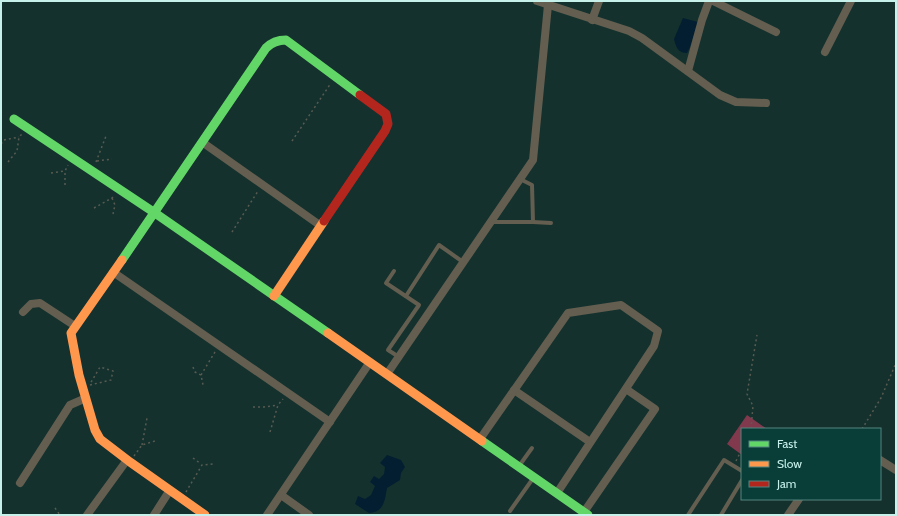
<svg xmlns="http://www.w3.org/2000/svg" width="897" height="516" font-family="Cabin,sans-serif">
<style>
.green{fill:#81394d}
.water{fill:#031e31}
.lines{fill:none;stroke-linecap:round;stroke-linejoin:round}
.path{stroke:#585b51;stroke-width:1.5;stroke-dasharray:2 3;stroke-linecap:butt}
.lane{stroke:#635e4f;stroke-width:4}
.street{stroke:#635e4f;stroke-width:8}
.fast{stroke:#63d668;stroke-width:9}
.slow{stroke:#ff974d;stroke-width:9}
.jam{stroke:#b3261e;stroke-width:9}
</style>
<rect width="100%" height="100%" fill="#14312e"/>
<path class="green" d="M 747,415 L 767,429 L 742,429 L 742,455 L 727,444 Z"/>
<g class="water">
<path d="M 683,18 L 698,22 L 690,47 L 687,53 C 678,53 676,47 674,39 Z"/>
<path d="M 387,455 L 401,460 L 405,467 L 401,473 L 400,480 L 387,488 C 385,500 384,512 369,513 L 355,504 L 358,496 L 365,499 L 371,495 L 375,486 L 370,482 L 374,476 L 379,479 L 384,474 L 385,467 L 380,463 Z"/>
</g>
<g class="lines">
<g class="path">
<path d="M 292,141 L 331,83"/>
<path d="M 1,144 L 4,140 L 19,137"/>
<path d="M 97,161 L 112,159"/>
<path d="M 8,162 L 17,151 L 19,137 L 22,134"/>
<path d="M 96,162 L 106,136"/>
<path d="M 51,173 L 65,171"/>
<path d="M 65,185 L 65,171 L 68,165"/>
<path d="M 112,198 L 115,205 L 113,214"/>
<path d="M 94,208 L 112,198 L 114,196"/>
<path d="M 232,232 L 258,191"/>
<path d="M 193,367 L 195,372 L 201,375 L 203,385"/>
<path d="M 201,375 L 215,352"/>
<path d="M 90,385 L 111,380 L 113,371 L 100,367 L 90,384"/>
<path d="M 253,407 L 264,407 L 278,405"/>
<path d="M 751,429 L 753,406 L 747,394 L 757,335"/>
<path d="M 862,429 L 881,398 L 896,363"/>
<path d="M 270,432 L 278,405 L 283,399"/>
<path d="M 142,445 L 147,418"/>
<path d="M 134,456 L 142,445 L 155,441"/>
<path d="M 193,458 L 201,464"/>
<path d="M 736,461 L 742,449"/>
<path d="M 186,492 L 202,465 L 214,464"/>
<path d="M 55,508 L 60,515"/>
</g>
<g class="lane">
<path d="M 491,222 L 533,222 L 532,185 L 520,179"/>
<path d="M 533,222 L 551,223"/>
<path d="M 394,271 L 386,283 L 419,305 L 388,350 L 399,357"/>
<path d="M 406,296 L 439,245 L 463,262"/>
<path d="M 519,466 L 532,448"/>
<path d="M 510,511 L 534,477"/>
<path d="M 688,515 L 724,460 L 742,471"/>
<path d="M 721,515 L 742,480"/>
</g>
<g class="street">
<path d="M 537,1 L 629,31 L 642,38 L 720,95 L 736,102 L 766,103"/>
<path d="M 713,1 L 776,32"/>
<path d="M 592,20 L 599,1"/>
<path d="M 825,52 L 851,1"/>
<path d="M 688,71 L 702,20 L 709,1"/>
<path d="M 202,142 L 321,226"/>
<path d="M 113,272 L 330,422"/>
<path d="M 23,312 L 31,304 L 40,303 L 75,326"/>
<path d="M 387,374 L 533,160 L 548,5"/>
<path d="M 514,390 L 590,442"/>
<path d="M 480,439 L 568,313 L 621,305 L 658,331 L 654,346 L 557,493"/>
<path d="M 880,460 L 896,470"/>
<path d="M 20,483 L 70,405 L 86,398"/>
<path d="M 281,495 L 309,515"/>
<path d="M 584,512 L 655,409 L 626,389"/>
<path d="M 87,515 L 127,460"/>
<path d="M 154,515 L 170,490"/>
<path d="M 267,515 L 370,362"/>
<path d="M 788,515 L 799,499"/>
</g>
<g class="fast">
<path d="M 14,119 L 155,213 L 328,333"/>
<path d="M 122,260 L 266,48 C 272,42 278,40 286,40 L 360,95"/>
<path d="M 482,441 L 588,515"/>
</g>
<g class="slow">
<path d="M 122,260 L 71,333 L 79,375 L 95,430 L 100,439 L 130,462 L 205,515"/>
<path d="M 274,296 L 324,221"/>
<path d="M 328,333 L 482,441"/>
</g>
<path class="jam" d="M 324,221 L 385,131 L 388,124 L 386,114 L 360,95"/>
</g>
<rect width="897" height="516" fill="none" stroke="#c6f0ea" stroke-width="4"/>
<rect x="741" y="428" width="140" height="72" fill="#083d38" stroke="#54857f"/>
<rect x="749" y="441" width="20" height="6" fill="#63d668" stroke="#54857f"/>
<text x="777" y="448" font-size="12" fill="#c6f0ea">Fast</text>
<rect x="749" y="461" width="20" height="6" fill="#ff974d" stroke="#54857f"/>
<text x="777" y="468" font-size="12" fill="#c6f0ea">Slow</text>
<rect x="749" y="481" width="20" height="6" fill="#b3261e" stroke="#54857f"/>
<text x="777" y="488" font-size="12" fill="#c6f0ea">Jam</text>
</svg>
